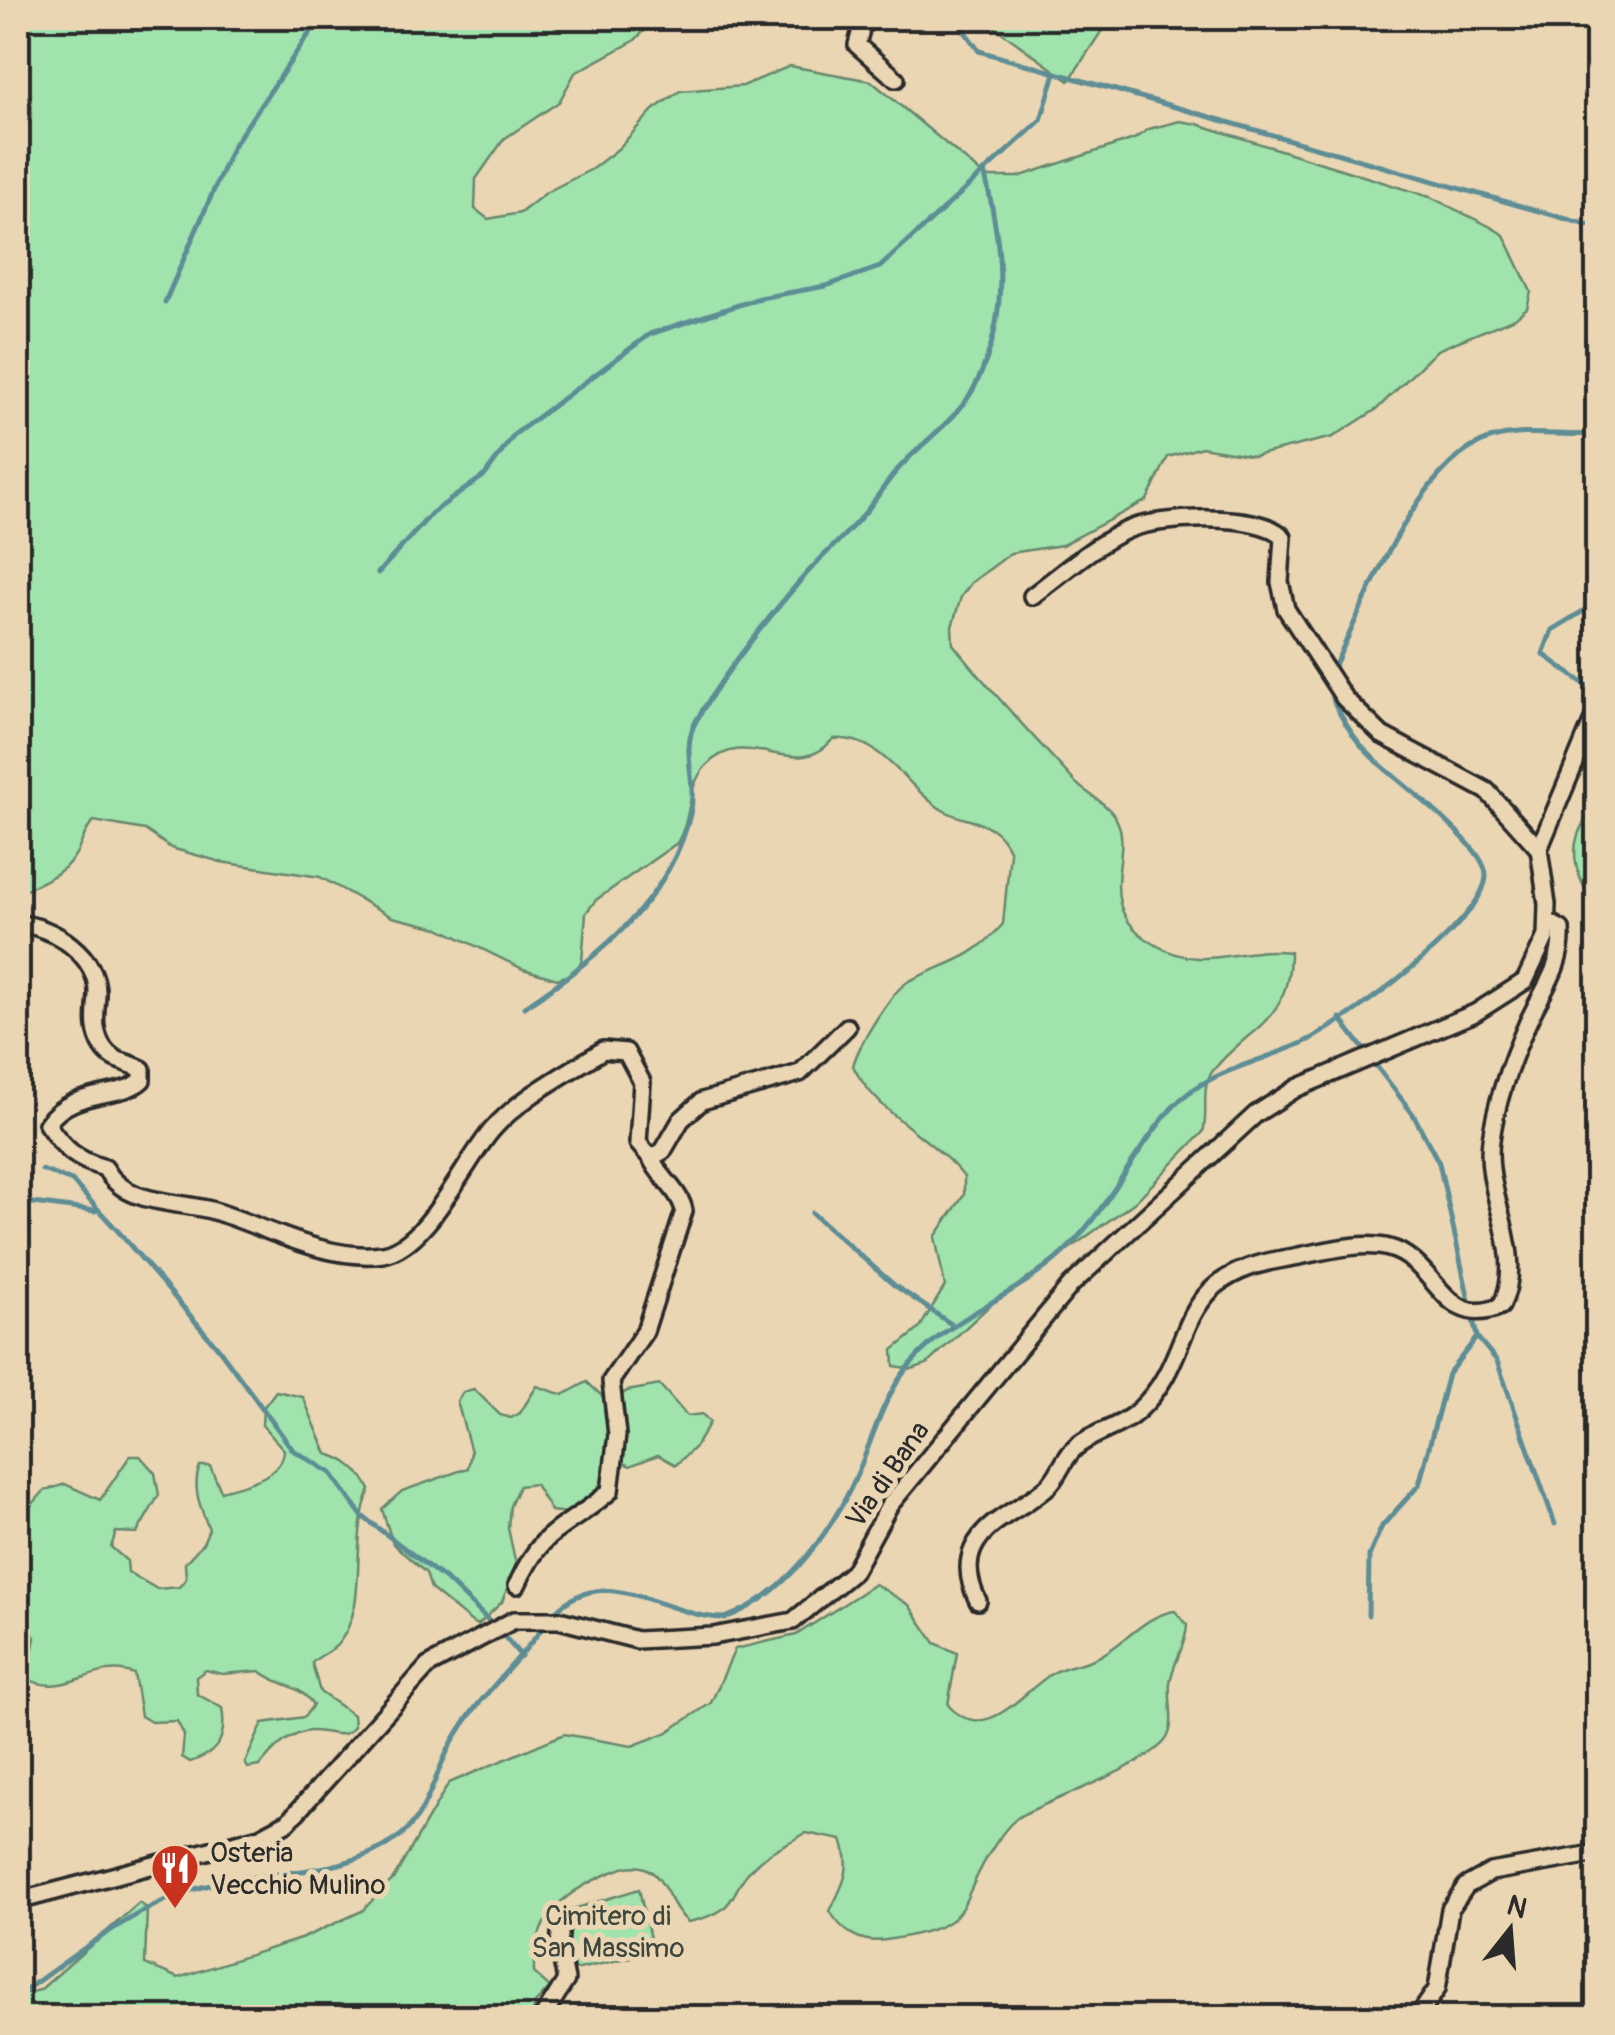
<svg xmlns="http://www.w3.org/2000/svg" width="1615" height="2035" font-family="Pangolin,sans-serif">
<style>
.green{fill:#a0e3ad;stroke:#66876c;stroke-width:2.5}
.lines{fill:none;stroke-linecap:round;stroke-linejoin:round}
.stream{stroke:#5d8d95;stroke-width:5}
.minor-casing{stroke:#2b2b2b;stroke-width:22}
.minor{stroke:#ebd6b4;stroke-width:15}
.labels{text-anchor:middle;stroke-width:10;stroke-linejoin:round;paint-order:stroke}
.street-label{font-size:28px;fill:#2b2b2b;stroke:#ebd6b4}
.poi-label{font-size:28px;fill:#2b2b2b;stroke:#ebd6b4;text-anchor:start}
.park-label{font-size:28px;fill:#3d473e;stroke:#ebd6b4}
</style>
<rect width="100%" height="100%" fill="#ebd6b4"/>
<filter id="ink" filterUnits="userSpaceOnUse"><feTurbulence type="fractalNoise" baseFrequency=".01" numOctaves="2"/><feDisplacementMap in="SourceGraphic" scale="20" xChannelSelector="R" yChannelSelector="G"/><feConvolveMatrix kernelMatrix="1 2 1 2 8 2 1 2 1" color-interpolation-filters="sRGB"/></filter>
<g filter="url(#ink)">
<g class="green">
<path d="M 18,18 L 657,18 L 634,41 L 575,73 L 559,102 L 504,139 L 476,179 L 475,209 L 488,219 L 520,213 L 547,192 L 592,169 L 619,148 L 653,110 L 680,91 L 743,86 L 790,66 L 871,81 L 986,177 L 1018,177 L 1134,139 L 1149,129 L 1180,121 L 1197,124 L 1430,197 L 1489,226 L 1504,235 L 1531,292 L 1527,308 L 1515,318 L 1437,350 L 1377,409 L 1333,437 L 1254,456 L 1202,447 L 1168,457 L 1147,500 L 1062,545 L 1011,553 L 971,583 L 961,597 L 952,627 L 953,644 C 990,691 1034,737 1074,781 C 1086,794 1106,802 1115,817 C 1138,853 1087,906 1156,945 C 1204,974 1242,945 1290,952 C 1290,1025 1247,1026 1212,1072 C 1200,1088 1209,1113 1203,1132 L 1135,1202 L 989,1306 L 927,1364 L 912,1369 L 894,1366 L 893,1350 L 919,1329 L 945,1286 L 935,1237 L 964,1195 L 964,1177 C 932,1136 877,1115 853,1066 C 858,1046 891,991 909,981 C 949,961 970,962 1003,924 L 1010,852 C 995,816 969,826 941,809 C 904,786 881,734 833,739 C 796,784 748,723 707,765 C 685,787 693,818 677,843 L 596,900 L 586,913 L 582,961 L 572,974 L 557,979 L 523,969 L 439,928 L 392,917 L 320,877 L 221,862 L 171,848 L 145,830 L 94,821 C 81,834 83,847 71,861 C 55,880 37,881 18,895 Z"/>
<path d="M 982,18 L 1110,18 L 1069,81 Z"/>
<path d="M 1597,806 L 1597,911 C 1574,874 1562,841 1597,806 Z"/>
<path d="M 1597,1295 L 1597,1354 L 1590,1344 L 1585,1310 Z"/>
<path d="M 587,1382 L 603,1397 L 614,1400 L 627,1391 L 660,1385 L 687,1416 L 702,1414 L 710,1422 L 696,1446 L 676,1465 L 658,1455 L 630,1466 L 616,1459 L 606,1461 C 607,1486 587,1502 567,1513 L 551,1511 L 535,1484 L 519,1486 L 510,1506 L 508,1528 L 516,1565 L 502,1602 L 478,1625 L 473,1623 L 431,1589 L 426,1573 L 393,1544 L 382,1509 L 402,1491 L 468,1468 L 471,1452 L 457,1401 L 463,1392 L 474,1389 L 500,1415 L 511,1418 L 520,1413 L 537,1386 L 563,1395 Z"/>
<path d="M 276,1391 L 303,1397 L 327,1454 C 345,1458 363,1473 370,1490 C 348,1538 371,1604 338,1644 C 331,1652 319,1655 312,1663 L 320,1692 L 353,1715 L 354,1726 C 342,1744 323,1726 304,1732 C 285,1737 272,1751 260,1766 L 248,1768 L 245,1763 L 263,1723 L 304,1717 L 313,1705 C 299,1683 278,1686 260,1671 L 222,1674 L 206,1670 L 196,1677 L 197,1694 L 222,1708 C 227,1737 219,1753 190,1762 L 182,1757 L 184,1735 L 177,1721 L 151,1722 L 141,1716 L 134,1674 C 95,1659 66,1699 28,1679 L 21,1659 L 33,1648 L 35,1638 L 19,1608 L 18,1505 L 30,1507 L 44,1491 L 65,1484 L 100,1500 L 130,1456 L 140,1456 L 155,1473 L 159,1495 L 137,1533 L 116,1532 L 111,1547 L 127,1561 L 128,1572 L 157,1589 L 179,1587 L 186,1579 L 185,1563 L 203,1543 L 209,1529 C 201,1509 191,1488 200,1466 L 210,1466 L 221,1491 C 243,1485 283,1477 284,1450 L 262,1425 L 263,1408 Z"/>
<path d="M 875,1584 L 909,1605 L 935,1643 L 957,1653 L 948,1705 C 985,1746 1019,1695 1051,1674 C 1065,1665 1081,1665 1096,1658 C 1125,1645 1142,1616 1175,1611 L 1187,1625 C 1186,1647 1173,1662 1170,1683 C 1168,1699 1175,1721 1168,1736 C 1156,1763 1050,1800 1022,1815 C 1011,1821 1003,1832 996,1843 C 951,1909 982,1925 886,1940 C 861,1944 842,1932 830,1911 C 843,1885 853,1869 842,1840 L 806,1833 C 791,1842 771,1850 758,1862 C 724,1893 745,1910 688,1922 C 670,1908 666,1877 645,1868 C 632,1863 619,1869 607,1874 C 561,1894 532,1919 534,1973 L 550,1987 L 535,2003 L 532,2017 L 18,2017 L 18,1995 L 40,1990 L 139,1903 L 147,1908 L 145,1964 L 178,1978 L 303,1938 L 362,1911 L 394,1878 L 449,1783 L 564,1734 L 632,1746 L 666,1733 L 711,1703 L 735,1649 L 796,1635 Z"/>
<path d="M 639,1889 L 653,1952 L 575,1970 L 566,1965 L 567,1911 Z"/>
</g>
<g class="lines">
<g class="stream">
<path d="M 955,18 L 979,51 L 1598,228"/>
<path d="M 165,302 L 233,146 L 320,18"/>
<path d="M 378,573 L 432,513 L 485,475 L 515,434 L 650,334 L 760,298 L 826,286 L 880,267 L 1041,120 L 1055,73"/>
<path d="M 1598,602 L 1552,630 L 1543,654 L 1598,694"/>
<path d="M 1333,669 C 1365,604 1417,461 1490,439 C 1525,428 1562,437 1598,434"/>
<path d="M 524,1007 C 596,959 672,900 691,810 C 697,779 680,750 696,721 C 724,673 764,623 800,581 C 821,556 847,535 868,509 C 879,495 887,481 900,467 C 925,439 959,419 976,384 C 1011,313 1002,244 984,171"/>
<path d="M 1340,1018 L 1365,1051"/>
<path d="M 1374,1063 L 1413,1114 L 1439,1163 L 1477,1337 L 1497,1361 L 1555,1524"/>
<path d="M 42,1170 L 72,1181 L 117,1230 L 218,1348 L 293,1450 L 331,1473 L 362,1516 L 450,1583 L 492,1624"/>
<path d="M 18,1201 L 95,1211"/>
<path d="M 812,1213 L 894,1285 L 954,1326"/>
<path d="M 553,1614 C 604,1559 665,1618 725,1618 C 786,1596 834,1529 859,1470 C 873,1437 881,1405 902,1375 C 941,1318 1015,1299 1064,1252 C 1108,1210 1132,1153 1172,1108 C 1204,1072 1257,1063 1300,1044 C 1341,1026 1486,922 1486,875 C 1486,845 1394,779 1372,757 C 1354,740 1335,710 1329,687"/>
<path d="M 1368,1615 L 1369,1556 L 1382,1526 L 1419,1485 L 1448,1374 L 1477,1337"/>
<path d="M 503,1635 L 521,1656"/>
<path d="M 18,1995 C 74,1957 135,1905 202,1887 C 267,1868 342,1880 400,1836 C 426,1816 434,1778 448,1750 C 472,1702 516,1666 546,1623"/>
</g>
<g class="minor-casing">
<g id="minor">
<path d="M 864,18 L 857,45 L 896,79"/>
<path d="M 1032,596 C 1062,574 1093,545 1127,530 C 1158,516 1261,512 1283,537 L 1280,582 L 1286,609 L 1344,698 L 1382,735 L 1487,791 L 1539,849"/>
<path d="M 1539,849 L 1598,708"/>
<path d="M 18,924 C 52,925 99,956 97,995 C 96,1013 92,1029 103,1047 C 113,1063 127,1061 142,1069 L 142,1080 C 122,1099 71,1088 47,1124 C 64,1149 76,1160 105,1168 C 126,1207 178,1200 214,1211 C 267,1227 327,1262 383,1254 C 427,1247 464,1162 492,1130 C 520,1097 567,1074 603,1050 L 626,1052 L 642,1082 L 638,1143 L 651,1158 L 663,1151 L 681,1120 L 702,1101 L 800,1073 L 847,1027"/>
<path d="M 517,1585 C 545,1523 564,1532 610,1491 L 617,1435 L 611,1381 L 645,1331 L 684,1211 C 681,1192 659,1177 651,1158"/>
<path d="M 978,1601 C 970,1585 965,1567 973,1549 C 986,1519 1025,1508 1048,1486 C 1059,1476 1063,1459 1074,1449 C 1091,1432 1121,1428 1139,1410 C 1201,1352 1166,1278 1283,1259 C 1314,1254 1359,1240 1389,1248 C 1436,1260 1444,1332 1501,1306 C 1528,1253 1483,1195 1491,1140 C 1496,1101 1512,1058 1528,1022 C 1543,989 1563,967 1561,929 L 1547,921"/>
<path d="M 18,1901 L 260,1837 L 288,1822 L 428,1666 L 514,1620 L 559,1620 L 637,1640 L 713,1636 L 793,1621 L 853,1572 L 889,1506 L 1071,1285 L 1256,1114 L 1297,1088 L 1475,1013 L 1525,981 L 1546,936 L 1547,904 L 1539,849"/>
<path d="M 542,2018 L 566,1980 L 559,1946 L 561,1923"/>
<path d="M 1417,2018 L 1437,1989 L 1450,1909 L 1466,1886 L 1491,1872 L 1598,1853"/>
</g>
</g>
<use href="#minor" class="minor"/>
</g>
</g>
<defs>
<g id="restaurant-pin" transform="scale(2.5)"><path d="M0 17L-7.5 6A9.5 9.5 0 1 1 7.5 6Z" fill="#c8321e" stroke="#ebd6b4"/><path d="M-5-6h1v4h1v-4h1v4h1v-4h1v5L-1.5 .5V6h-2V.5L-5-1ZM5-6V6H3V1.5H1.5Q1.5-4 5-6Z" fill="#fff"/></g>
</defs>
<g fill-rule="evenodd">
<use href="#restaurant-pin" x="175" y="1868"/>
</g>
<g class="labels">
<g class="street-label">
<text transform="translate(887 1474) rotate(-55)" y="10">Via di Bana</text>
</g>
<g class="poi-label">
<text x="210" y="1862">Osteria<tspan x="210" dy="32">Vecchio Mulino</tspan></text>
</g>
<g class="park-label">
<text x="608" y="1925">Cimitero di<tspan x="608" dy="32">San Massimo</tspan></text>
</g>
</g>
<rect width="1615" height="2035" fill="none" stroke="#ebd6b4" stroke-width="60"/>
<rect x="30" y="30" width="1555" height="1975" fill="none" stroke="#2b2b2b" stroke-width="4" filter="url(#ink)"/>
<g transform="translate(1510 1930) rotate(17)" stroke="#ebd6b4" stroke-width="8" paint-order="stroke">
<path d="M0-8L18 38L0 25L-18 38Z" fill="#2b2b2b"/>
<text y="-15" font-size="28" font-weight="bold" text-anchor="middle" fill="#2b2b2b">N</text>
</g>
</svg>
